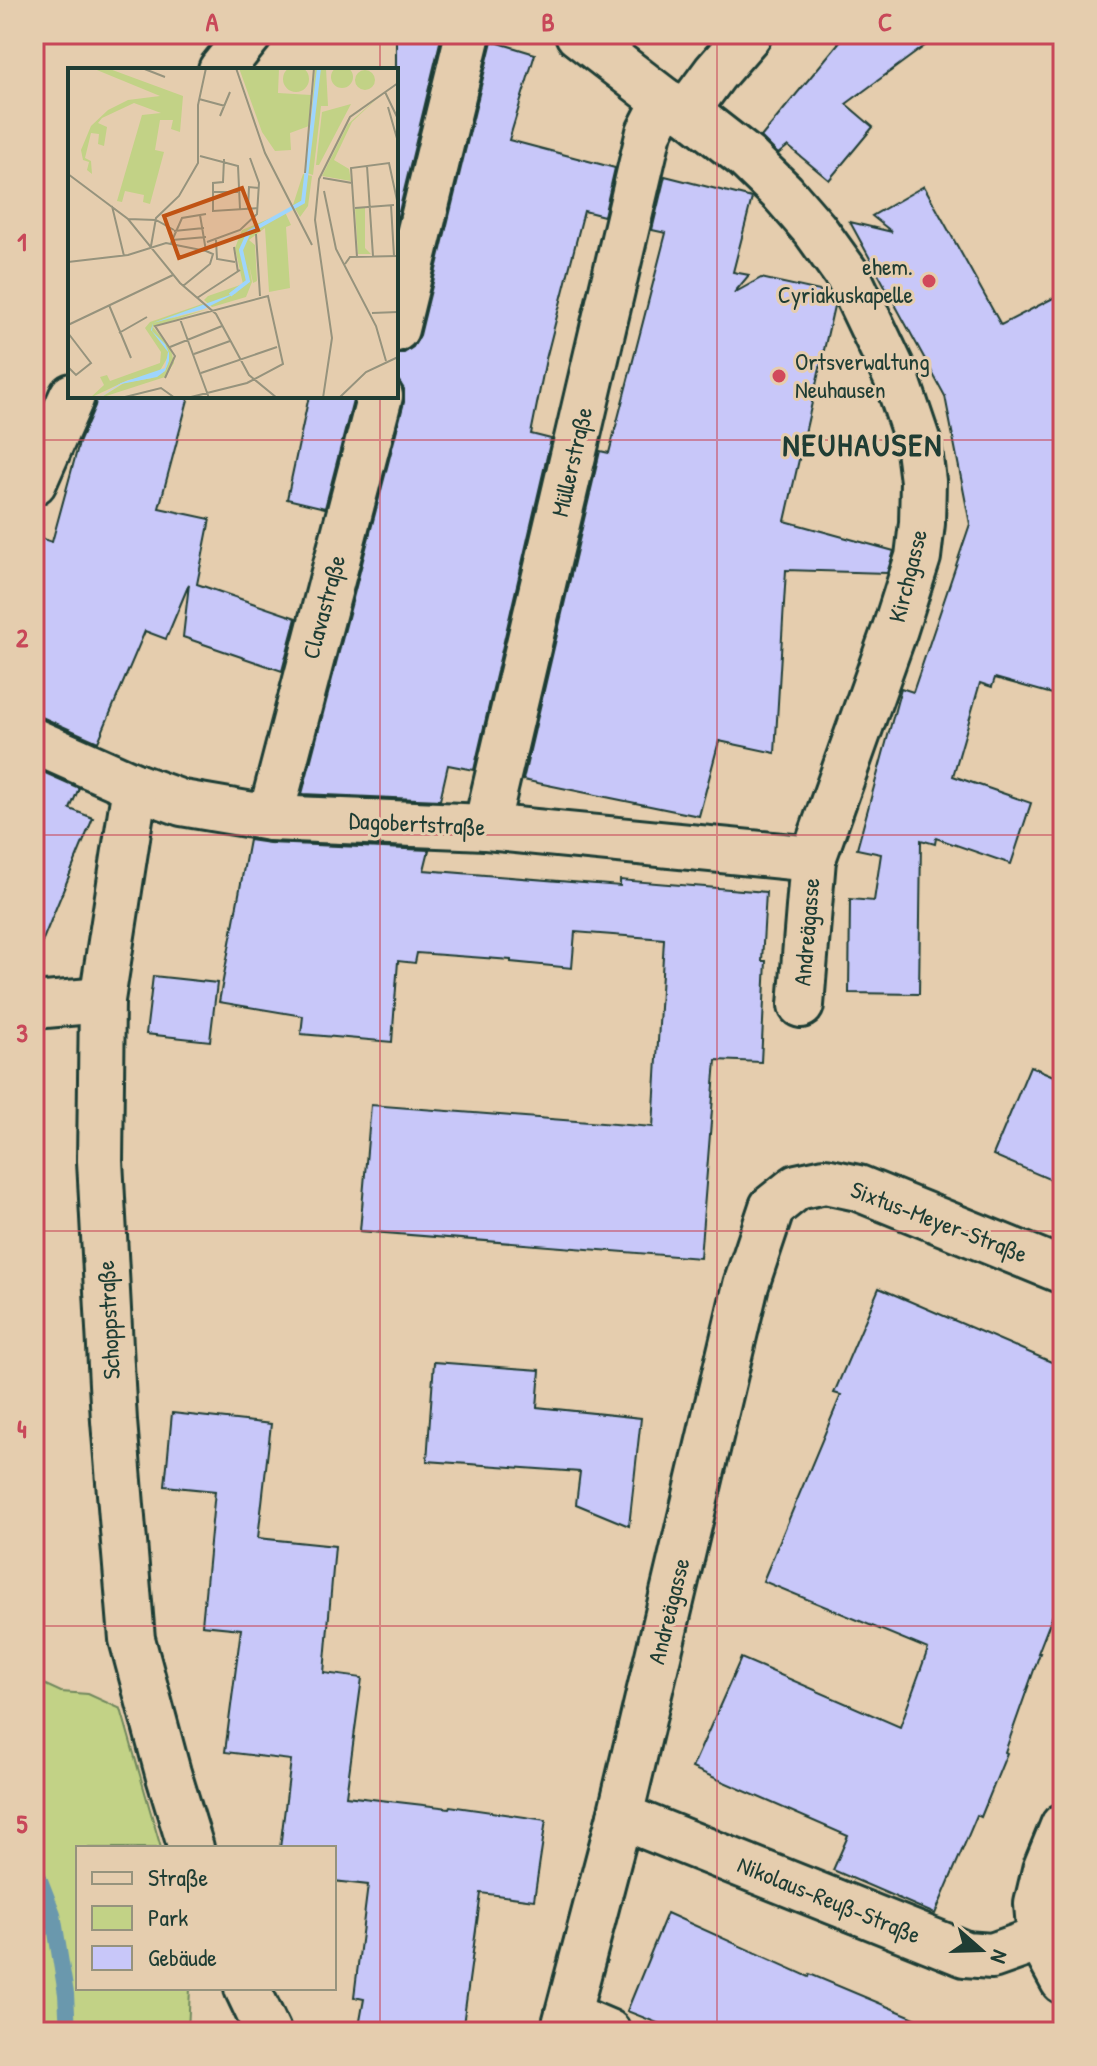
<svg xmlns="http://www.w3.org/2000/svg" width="1097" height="2066" font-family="'Patrick Hand',sans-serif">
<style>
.green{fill:#c2d286;stroke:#70885d;stroke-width:2}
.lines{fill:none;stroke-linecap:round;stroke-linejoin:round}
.stream{stroke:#6b98ad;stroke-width:16}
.building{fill:#c8c7f9;stroke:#1f3d34;stroke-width:2}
.street-casing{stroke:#1f3d34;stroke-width:50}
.street{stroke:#e5cdae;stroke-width:44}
.grid{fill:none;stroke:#c84859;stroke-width:2;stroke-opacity:0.55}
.poi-dot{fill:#d1495b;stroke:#e5cdae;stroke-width:3}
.labels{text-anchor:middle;stroke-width:6;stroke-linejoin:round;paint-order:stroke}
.poi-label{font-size:24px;fill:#1f3d34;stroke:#e5cdae;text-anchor:end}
.street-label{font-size:24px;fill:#1f3d34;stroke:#e5cdae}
.district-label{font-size:32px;font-weight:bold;letter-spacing:2px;fill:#1f3d34;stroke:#e5cdae}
.inset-river{fill:none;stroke:#9ed5fd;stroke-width:4}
.inset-road{fill:none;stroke:#96937d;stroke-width:2}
.view{fill:#c05314;fill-opacity:0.15;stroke:#c05314;stroke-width:4}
.inset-edge{fill:none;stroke:#1f3d34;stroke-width:4}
.neatline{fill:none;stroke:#c84859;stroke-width:3}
.grid-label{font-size:26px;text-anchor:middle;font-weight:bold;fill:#c84859}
</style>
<rect width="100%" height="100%" fill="#e5cdae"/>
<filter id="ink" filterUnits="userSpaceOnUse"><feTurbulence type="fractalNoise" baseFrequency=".0125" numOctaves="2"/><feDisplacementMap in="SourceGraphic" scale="16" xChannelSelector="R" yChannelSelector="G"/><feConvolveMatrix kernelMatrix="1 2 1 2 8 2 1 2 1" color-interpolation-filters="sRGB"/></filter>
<g filter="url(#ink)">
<path class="green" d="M 34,1673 L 37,1681 L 61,1692 L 88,1694 L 121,1709 L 161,1848 L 78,1848 L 78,1988 L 190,1988 L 188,2032 L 34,2032 Z"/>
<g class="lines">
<path class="stream" d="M 34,1865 L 53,1914 L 66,1994 L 68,2032"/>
</g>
<g class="building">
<path d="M 396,34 L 442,34 L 396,224 Z"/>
<path d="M 846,34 L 941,34 L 846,104 L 873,127 L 829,180 L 788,146 L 778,154 L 761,137 Z"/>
<path d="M 492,41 L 535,54 L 509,140 L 615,168 L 604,216 L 584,211 L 546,359 L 531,434 L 551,439 L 474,770 L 448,765 L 440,800 L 302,794 L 404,402 L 404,389 L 396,377 L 396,353 L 404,353 L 413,347 L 420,335 Z"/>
<path d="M 665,176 L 752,198 L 733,272 L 749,275 L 734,293 L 761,278 L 829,293 L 834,306 L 785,521 L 894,551 L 887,573 L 786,570 L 775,753 L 719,741 L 699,816 L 523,780 L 600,451 L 609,453 L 666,233 L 652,230 Z"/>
<path d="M 924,186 L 1001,325 L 1063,293 L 1063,697 L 995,678 L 992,687 L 980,683 L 953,776 L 1031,803 L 1011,864 L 936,838 L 935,844 L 921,840 L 919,994 L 849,993 L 850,899 L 874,901 L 881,854 L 857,849 L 901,688 L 913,692 L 970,524 L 945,396 L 850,222 L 892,232 L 872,216 Z"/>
<path d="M 97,396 L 189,396 L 159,508 L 210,519 L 197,584 L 296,618 L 282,671 L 183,637 L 189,584 L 166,639 L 145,631 L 98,742 L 44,718 L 34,716 L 34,536 L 52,542 L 79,443 L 95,406 Z"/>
<path d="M 309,396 L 354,396 L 325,508 L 287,499 Z"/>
<path d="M 34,768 L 79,788 L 70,809 L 93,818 L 35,959 Z"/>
<path d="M 249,840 L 269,843 L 429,850 L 424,870 L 620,886 L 620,880 L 766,892 L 762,961 L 766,961 L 761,1062 L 716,1060 L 700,1258 L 360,1231 L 371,1105 L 653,1127 L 664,939 L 575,932 L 572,968 L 511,962 L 511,960 L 417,953 L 415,963 L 398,961 L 392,1042 L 301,1034 L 303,1016 L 219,1002 Z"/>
<path d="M 153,976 L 217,983 L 210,1041 L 146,1034 Z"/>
<path d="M 1030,1066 L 1063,1080 L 1063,1185 L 993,1155 Z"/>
<path d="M 879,1288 L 1063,1367 L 1063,1589 L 1038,1653 L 1040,1653 L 1005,1752 L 1007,1753 L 981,1817 L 977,1815 L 935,1914 L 833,1870 L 848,1836 L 692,1768 L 741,1658 L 900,1727 L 928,1649 L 763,1581 L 841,1395 L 834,1393 Z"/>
<path d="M 434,1362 L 540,1370 L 537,1407 L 641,1418 L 629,1526 L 576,1504 L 580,1472 L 427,1461 Z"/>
<path d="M 172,1413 L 271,1424 L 258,1538 L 335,1546 L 324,1673 L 362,1678 L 346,1796 L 449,1808 L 450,1806 L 546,1820 L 534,1900 L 481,1893 L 462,2032 L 358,2032 L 364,1999 L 354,1997 L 368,1885 L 334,1881 L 334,1848 L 280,1848 L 291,1760 L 225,1752 L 241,1629 L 202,1625 L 215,1491 L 165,1486 Z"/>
<path d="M 667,1913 L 809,1977 L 810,1974 L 948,2032 L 680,2032 L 627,2011 Z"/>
</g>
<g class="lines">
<g class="street-casing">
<g id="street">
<path d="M 578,34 L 665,101 L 687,111 L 746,157 L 783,193 L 815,230 L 848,276 L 896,377 L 918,442 L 923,481 L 922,523 L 918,557 L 895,629 L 813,859 L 801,1005"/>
<path d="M 221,70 L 250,34"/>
<path d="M 687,111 L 715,73 L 749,34"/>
<path d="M 396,329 L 468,34"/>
<path d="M 34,482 L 72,396"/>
<path d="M 34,741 L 135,786 L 182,803 L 270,818 L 486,827 L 813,859"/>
<path d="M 135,786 L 102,1000 L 100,1161 L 114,1421 L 132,1639 L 168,1773 L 191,1848"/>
<path d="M 270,818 L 380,396"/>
<path d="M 486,827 L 649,132 L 665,101"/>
<path d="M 34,1006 L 102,1000"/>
<path d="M 620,1816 L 965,1954 L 992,1956 L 1040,1939 L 1063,1981"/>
<path d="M 1040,1939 L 1037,1904 L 1045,1870 L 1063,1826"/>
<path d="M 247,1988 L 268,2032"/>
<path d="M 568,2015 L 608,2032"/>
<path d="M 563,2032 L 620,1816 L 746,1285 L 772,1207 L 797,1187 L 825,1181 L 858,1188 L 1063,1271"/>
</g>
</g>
<use href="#street" class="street"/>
</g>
</g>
<path class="grid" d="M 380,34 L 380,70M 717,34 L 717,2032M 380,396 L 380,2032M 34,440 L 1063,440M 34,835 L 1063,835M 34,1231 L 1063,1231M 34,1626 L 1063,1626"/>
<g class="poi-dot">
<circle cx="929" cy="281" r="8"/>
<circle cx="779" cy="376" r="8"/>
</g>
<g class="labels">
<g class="poi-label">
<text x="913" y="275">ehem.<tspan x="913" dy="28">Cyriakuskapelle</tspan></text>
<text x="795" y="370" text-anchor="start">Ortsverwaltung<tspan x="795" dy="28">Neuhausen</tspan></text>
</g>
<g class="street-label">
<text transform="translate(572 462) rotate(-77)" y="8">Müllerstraße</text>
<text transform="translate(908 576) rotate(-76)" y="8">Kirchgasse</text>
<text transform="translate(324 607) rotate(-75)" y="8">Clavastraße</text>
<text transform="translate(417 824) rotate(3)" y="8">Dagobertstraße</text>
<text transform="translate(807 932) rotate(-85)" y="8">Andreägasse</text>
<text transform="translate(939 1222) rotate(21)" y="8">Sixtus-Meyer-Straße</text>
<text transform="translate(109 1320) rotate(-93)" y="8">Schoppstraße</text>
<text transform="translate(669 1611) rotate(-76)" y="8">Andreägasse</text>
<text transform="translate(829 1900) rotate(22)" y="8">Nikolaus-Reuß-Straße</text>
</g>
<g class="district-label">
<text x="863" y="456">NEUHAUSEN</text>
</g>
</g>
<g transform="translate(68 68)">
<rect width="330" height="330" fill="#e5cdae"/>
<path d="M263 9a11 11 0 1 1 22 0a11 11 0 1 1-22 0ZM215 11a13 13 0 1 1 26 0a13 13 0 1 1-26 0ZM 24,0 L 39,0 L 115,28 L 112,64 L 103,61 L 105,52 L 92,52 L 87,82 L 96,84 L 82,136 L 75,134 L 76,127 L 57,123 L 54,134 L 49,133 L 74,47 L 93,45 L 66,35 L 34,50 L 30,55 L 39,59 L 36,78 L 30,76 L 31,66 L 23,65 L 17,90 L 23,93 L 24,106 L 19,102 L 21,94 L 15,92 L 13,82 L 23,58 L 40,42 L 60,32 L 92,28 ZM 171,0 L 211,0 L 210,25 L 243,27 L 241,58 L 222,65 L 223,82 L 207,83 L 194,64 ZM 247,0 L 258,0 L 260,38 L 253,38 L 245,107 L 239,105 ZM287 12a10 10 0 1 1 20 0a10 10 0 1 1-20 0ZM 315,25 L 284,54 L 266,92 L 281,101 L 283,113 L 254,108 L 280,56 ZM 283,36 L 251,97 L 248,97 L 254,44 ZM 235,106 L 244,108 L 240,138 L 232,149 L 225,137 ZM 287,140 L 297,140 L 297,180 L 303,186 L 290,186 ZM 217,144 L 223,157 L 218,159 L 222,220 L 201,224 L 197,160 L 181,172 L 187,177 L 189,213 L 185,215 L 181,196 L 184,214 L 178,229 L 144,239 L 136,232 L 140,228 L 175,216 L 167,180 L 174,162 ZM 134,236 L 137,238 L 101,251 L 140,241 L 85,259 L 103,281 L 106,295 L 97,309 L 32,330 L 56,315 L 84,310 L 97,303 L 101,291 L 101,287 L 90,306 L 60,312 L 22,330 L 36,317 L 32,309 L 39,307 L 42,313 L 92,295 L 93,284 L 77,260 L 82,254 Z" fill="#c2d286"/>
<path d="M 170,224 L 136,241 L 85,255 L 84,263 L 97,276 L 101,285 L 101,293 L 97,303 L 89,309 L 53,316 L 30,330 L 53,315 L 97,300 L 100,284 L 83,262 L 85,255 Z" fill="#9ed5fd"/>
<path class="inset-river" d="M 162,227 L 180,213 L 173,182 L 181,164 L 235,134 L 251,0"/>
<path class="inset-road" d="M 74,0 L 97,9M 168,0 L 197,85 L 244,177M 317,24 L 330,51M 131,31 L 157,38M 320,39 L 330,74M 152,48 L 162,24M 132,88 L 170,98 L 172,141M 156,91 L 155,114 L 145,115 L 145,143 L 190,140M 299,98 L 305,188M 237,105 L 246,0M 0,106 L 60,151 L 112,215 L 148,246 L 181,307 L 209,330M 255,110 L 284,115M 256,123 L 268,181 L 308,258 L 318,293M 145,124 L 170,124M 323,137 L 326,188M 44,138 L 56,188M 180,140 L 181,119 L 191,120M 287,140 L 326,137M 132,147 L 138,183M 60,151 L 88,152 L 106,162M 106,163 L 136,160M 188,166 L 192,228M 104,172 L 138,169M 148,172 L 149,191 L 167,194M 139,174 L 172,162 L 189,146 L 191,115 L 182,90M 103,175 L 114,150 L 138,146M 83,178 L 88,150 L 111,128 L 130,95 L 130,37 L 138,0M 166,179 L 170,204M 289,189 L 283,100 L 321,95 L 330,137M 0,194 L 60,187 L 98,175 L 138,183M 277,196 L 282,189 L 330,188M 115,218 L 142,196 L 145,186 L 138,183M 129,230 L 172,202M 41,237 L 63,290M 304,245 L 330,244M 112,251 L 141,330M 0,257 L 105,207M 0,265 L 23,295 L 8,307 L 0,299M 51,265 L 79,249M 102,279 L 154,258M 126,286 L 162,273M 133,305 L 209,279M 97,310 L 107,288 L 87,258 L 200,228 L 215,296 L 179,315 L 119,330M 53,330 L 93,320 L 107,330M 255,330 L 264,270 L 247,152 L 251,111 L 282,49 L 330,15M 271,330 L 298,304 L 330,289"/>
<path class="view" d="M 174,120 L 190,162 L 111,190 L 96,148 Z"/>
<rect width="330" height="330" class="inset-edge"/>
</g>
<rect width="1097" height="2066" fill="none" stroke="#e5cdae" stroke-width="88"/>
<rect x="76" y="1846" width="260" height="144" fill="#e5cdae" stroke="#96937d" stroke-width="2"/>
<rect x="92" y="1872" width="40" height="12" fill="#e5cdae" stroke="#96937d" stroke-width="2"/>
<text x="148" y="1886" font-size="24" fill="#1f3d34">Straße</text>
<rect x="92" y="1906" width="40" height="24" fill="#c2d286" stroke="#96937d" stroke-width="2"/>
<text x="148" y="1926" font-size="24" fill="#1f3d34">Park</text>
<rect x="92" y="1946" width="40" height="24" fill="#c8c7f9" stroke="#96937d" stroke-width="2"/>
<text x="148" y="1966" font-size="24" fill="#1f3d34">Gebäude</text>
<g transform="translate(981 1950) rotate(110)" stroke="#e5cdae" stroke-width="6" paint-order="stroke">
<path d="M0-6L14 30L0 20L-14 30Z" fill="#1f3d34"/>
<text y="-12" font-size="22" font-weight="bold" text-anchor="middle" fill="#1f3d34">N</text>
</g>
<rect x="44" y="44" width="1009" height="1978" class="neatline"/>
<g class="grid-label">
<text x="212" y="31">A</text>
<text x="548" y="31">B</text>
<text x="885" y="31">C</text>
<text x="22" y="251">1</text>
<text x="22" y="647">2</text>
<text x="22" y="1042">3</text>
<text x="22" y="1438">4</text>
<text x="22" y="1833">5</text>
</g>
</svg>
